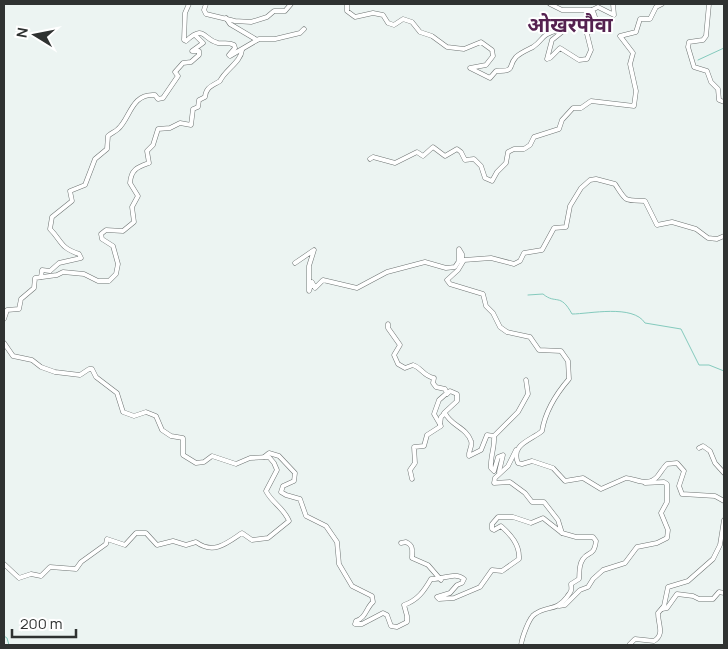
<svg xmlns="http://www.w3.org/2000/svg" width="728" height="649" font-family="Manrope,'Noto Sans Devanagari',sans-serif">
<style>
.lines{fill:none;stroke-linecap:round;stroke-linejoin:round}
.stream{stroke:#84cabd;stroke-width:1}
.minor-casing{stroke:#6e7473;stroke-width:5}
.minor{stroke:#fff;stroke-width:4}
.labels{text-anchor:middle;stroke-width:4;stroke-linejoin:round;paint-order:stroke}
.district-label{font-size:20px;font-weight:bold;fill:#552250;stroke:#fff}
</style>
<rect width="100%" height="100%" fill="#ecf4f2"/>
<g class="lines">
<g class="stream">
<path d="M 698,60 L 724,48"/>
<path d="M 528,295 L 543,294 C 556,305 560,292 572,314 C 589,314 633,304 645,323 L 681,329 L 699,365 L 709,365 L 724,371"/>
<path d="M 4,636 L 7,638 L 9,645"/>
</g>
<g class="minor-casing">
<g id="minor">
<path d="M 189,4 L 185,13 L 184,40 L 186,41 C 205,24 202,39 218,43 C 224,44 229,42 234,45 L 235,48 L 229,55 L 230,56 L 259,39 L 275,39 L 300,33 L 304,29"/>
<path d="M 206,4 L 204,10 L 206,14 L 235,21 L 251,22 L 267,17 L 274,11 L 285,11 L 291,4"/>
<path d="M 347,4 L 347,11 L 355,17 L 373,13 L 383,15 L 388,23 L 394,25 L 403,19 L 412,22 L 420,32 L 432,36 L 447,47 L 464,49 L 481,42 L 492,50 L 493,56 L 486,65 L 470,68 L 490,78 L 496,71 C 517,71 507,67 516,57 C 520,53 527,50 533,47 C 545,39 539,35 559,30 L 562,32 L 552,40 L 547,59 L 550,58 L 560,48 L 579,60 L 587,59 L 591,50 L 587,34 C 594,25 599,21 592,10 L 598,7 L 614,15 L 613,4"/>
<path d="M 550,4 L 562,10 L 592,10"/>
<path d="M 709,4 L 706,36 L 703,40 L 689,42 L 688,47 L 694,67 L 707,71 L 711,82 L 718,89 L 719,100 L 724,102"/>
<path d="M 226,18 L 230,24 L 257,40"/>
<path d="M 370,159 L 373,157 L 395,163 L 417,152 L 423,156 L 433,147 L 445,156 L 457,149 L 461,152 L 465,160 L 474,159 L 481,166 L 485,178 L 492,181 L 497,172 L 506,163 L 508,152 L 514,149 L 524,149 L 530,145 L 534,137 L 559,129 L 562,120 L 573,108 L 581,108 L 591,101 L 634,106 L 636,91 L 630,64 L 633,53 L 620,36 L 636,32 L 640,19 L 650,19 L 656,7 L 662,4"/>
<path d="M 724,236 L 717,239 L 708,238 L 696,229 L 672,222 L 657,225 L 645,201 C 623,200 627,202 615,184 L 596,179 L 590,180 L 581,188 L 570,206 L 566,227 L 554,228 L 542,250 L 524,253 L 520,261 L 514,264 L 491,258 L 464,260 L 458,270 L 447,280 L 450,284 L 483,294 L 486,306 L 493,313 L 500,327 L 507,332 L 530,337 L 539,350 L 561,351 L 568,361 L 569,379 C 556,394 545,413 542,431 C 532,440 510,444 518,463 L 522,464 L 532,461 L 553,468 L 565,481 L 583,478 L 601,489 L 626,478 C 637,479 647,487 657,477 C 661,472 663,468 667,464 L 677,463 L 684,471 L 679,486 L 682,494 L 715,496 L 724,501"/>
<path d="M 295,263 L 314,250 L 309,266 L 309,291 L 312,282 L 315,288 L 323,280 L 357,288 L 387,272 L 425,262 L 446,268 L 455,267 L 459,261 L 459,249 L 462,254 L 462,262"/>
<path d="M 41,277 L 42,270 L 50,271 L 59,263 L 81,258 L 79,254 C 60,248 62,241 50,229 L 52,217 L 72,201 L 70,191 L 85,185 L 95,159 L 107,149 L 108,136 C 111,133 115,132 118,129 C 130,119 131,93 155,95 L 158,99 L 163,98 L 178,76 L 175,72 L 183,63 L 191,62 L 199,55 L 199,51 L 192,51 L 203,43 L 195,35"/>
<path d="M 4,319 L 7,310 L 19,309 L 21,299 L 34,288 L 35,278 L 57,275 L 63,272 L 84,274 L 98,281 L 109,281 L 116,274 L 118,264 L 113,246 L 102,239 L 101,234 L 106,230 L 123,231 L 134,222 L 132,207 L 138,196 L 130,183 C 131,169 138,167 149,163 L 147,151 L 153,145 L 158,129 L 170,128 L 180,123 L 191,125 L 193,109 L 198,107 L 199,100 L 205,97 C 206,87 212,86 220,81 C 225,70 241,62 242,50"/>
<path d="M 388,324 L 388,328 L 400,345 L 394,355 L 398,364 L 405,368 L 413,365 C 422,368 423,376 434,378 L 433,383 L 436,387 L 445,389 L 447,393 L 439,400 L 434,414 L 441,426 L 427,435 L 424,446 L 414,447 L 415,463 L 410,470 L 412,479"/>
<path d="M 4,343 L 13,356 L 32,360 L 41,367 L 55,372 L 80,375 L 89,369 L 92,369 L 96,377 L 117,393 L 123,412 L 134,416 L 146,412 L 156,416 L 162,430 L 171,436 L 183,438 L 183,455 L 196,463 L 204,462 L 212,456 L 236,464 L 250,458 L 269,457 L 274,463 L 277,470 L 266,491 C 272,503 284,508 289,521 L 268,538 L 252,540 L 242,533 C 227,543 214,555 196,542 L 186,545 L 173,541 L 157,545 L 146,533 L 136,533 L 125,545 L 107,539 L 106,544 L 81,562 L 76,569 L 50,567 L 41,576 L 31,574 L 19,578 L 4,564"/>
<path d="M 444,413 L 457,401 L 457,394 L 450,391 L 447,394"/>
<path d="M 440,425 L 441,417 L 445,413 C 451,426 466,427 471,441 C 473,446 468,451 469,456 L 481,450 L 487,435 L 494,436 C 495,448 490,456 491,468 L 494,471 L 498,457 L 503,455 L 499,472"/>
<path d="M 494,436 L 518,412 L 528,394 L 526,380"/>
<path d="M 699,448 L 703,446 L 710,451 L 715,463 L 724,473"/>
<path d="M 264,457 L 269,453 L 279,456 L 295,473 L 294,481 L 283,486 L 281,492 L 286,495 L 300,499 L 306,516 L 326,526 L 337,542 L 339,564 L 352,586 L 372,596 L 373,602 C 366,608 366,618 356,621 L 355,624 L 362,624 L 383,613 L 387,615 L 391,626 L 397,627 L 407,622 L 407,616 L 404,605 C 418,600 424,591 431,579 C 443,580 455,571 464,579 L 462,583 L 457,585 L 450,593 L 437,597 L 439,599 L 454,598 L 480,587 L 492,570 L 502,571 L 519,559 C 520,545 511,535 501,526 L 494,530 L 492,529 L 492,524 L 498,517 L 513,517 L 531,523 L 543,518 L 562,533 L 558,520 L 544,502 L 532,502 L 525,493 L 510,482 L 494,483 L 495,478 L 508,466 L 516,450"/>
<path d="M 401,543 L 406,542 C 414,546 412,550 412,558 L 428,565 L 441,580"/>
<path d="M 559,606 L 565,605 L 580,590 L 588,587 L 593,579 L 603,570 L 625,563 L 637,547 L 657,543 L 667,538 L 668,530 L 661,513 L 667,502 L 667,484 L 664,482 L 645,483"/>
<path d="M 662,609 L 667,608 L 677,594 L 693,596 L 699,599 L 713,599 L 719,592 L 724,593"/>
<path d="M 521,645 C 522,638 529,617 535,614 C 547,605 556,612 567,597 C 571,591 572,592 571,584 L 579,579 C 580,572 578,566 583,559 C 588,551 594,557 596,541 L 593,537 L 576,537 L 562,533"/>
<path d="M 629,645 L 635,639 L 654,641 C 665,634 658,625 658,613 L 664,606 L 668,587 L 688,581 L 713,559 L 720,545 L 724,520"/>
</g>
</g>
<use href="#minor" class="minor"/>
</g>
<g class="labels">
<g class="district-label">
<text x="570" y="32">ओखरपौवा</text>
</g>
</g>
<rect width="728" height="649" fill="none" stroke="#2f3231" stroke-width="10"/>
<g transform="translate(35 35) rotate(280)" stroke="#ffffff" stroke-width="4" paint-order="stroke">
<path d="M0-4L9 19L0 12L-9 19Z" fill="#2f3231"/>
<text y="-8" font-size="14" font-weight="bold" text-anchor="middle" fill="#2f3231">N</text>
</g>
<path d="M12 629v8h64v-8" fill="none" stroke="#2f3231" stroke-width="2.5"/>
<text x="20" y="629" font-size="15" fill="#2f3231" stroke="#ffffff" stroke-width="4" paint-order="stroke">200 m</text>
</svg>
